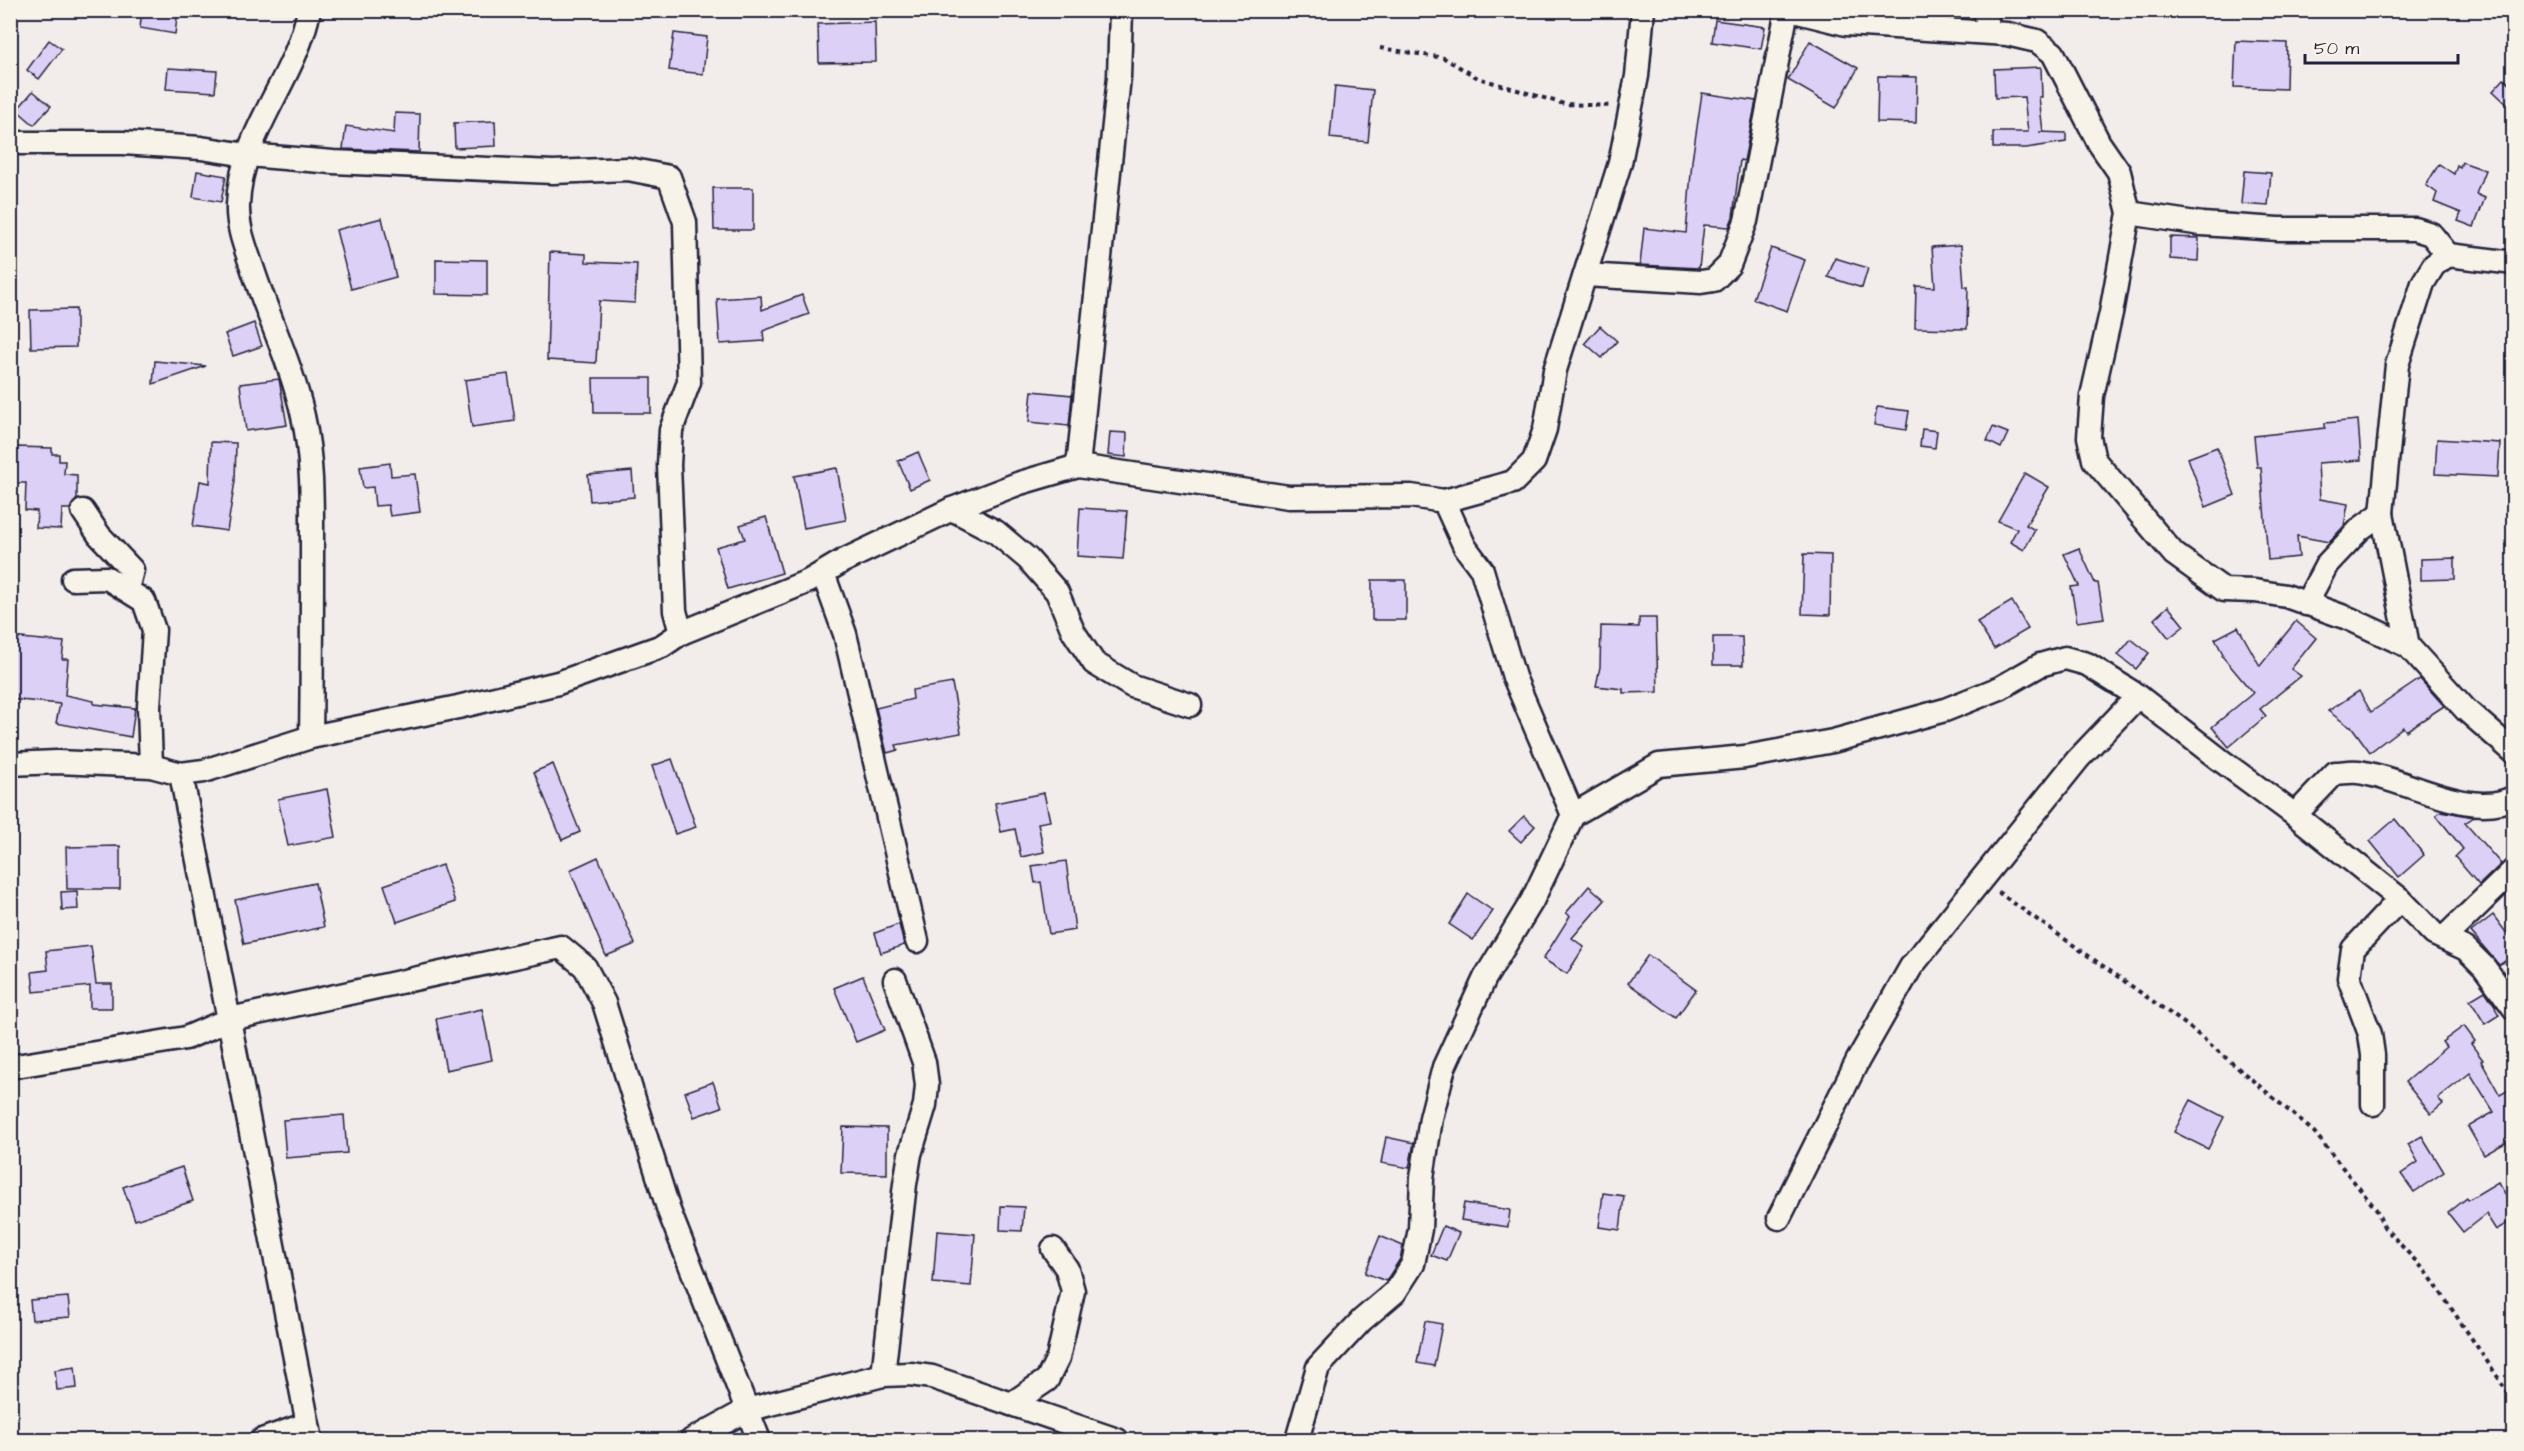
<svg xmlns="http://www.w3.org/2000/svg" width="2524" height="1451" font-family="'Architects Daughter',sans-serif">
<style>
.building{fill:#ddd0f7;stroke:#22223b;stroke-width:1.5}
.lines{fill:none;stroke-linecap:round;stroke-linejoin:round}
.street-casing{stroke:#22223b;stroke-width:27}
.path{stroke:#22223b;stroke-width:4;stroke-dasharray:4.5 4.5;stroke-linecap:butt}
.street{stroke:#f7f3e8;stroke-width:22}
</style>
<rect width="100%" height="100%" fill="#f2eceb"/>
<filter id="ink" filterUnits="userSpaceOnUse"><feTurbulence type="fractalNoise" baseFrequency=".0167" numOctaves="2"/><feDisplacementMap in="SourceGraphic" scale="12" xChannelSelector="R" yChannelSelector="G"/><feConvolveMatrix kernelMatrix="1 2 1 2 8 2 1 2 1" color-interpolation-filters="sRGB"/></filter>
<g filter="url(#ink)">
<g class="building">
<path d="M 142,10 L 178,10 L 175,34 L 140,28 Z"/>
<path d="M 1715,20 L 1765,27 L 1761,49 L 1712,42 Z"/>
<path d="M 875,22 L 876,62 L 819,63 L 818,24 Z"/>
<path d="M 674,33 L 707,37 L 703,74 L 669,70 Z"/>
<path d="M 49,40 L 62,49 L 39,79 L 27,70 Z"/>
<path d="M 1810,41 L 1858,68 L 1836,108 L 1788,80 Z"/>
<path d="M 2236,41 L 2287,43 L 2286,89 L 2234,87 Z"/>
<path d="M 2041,67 L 2042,97 L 2039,97 L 2043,132 L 2039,132 L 2066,133 L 2066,142 L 2026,148 L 1993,148 L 1993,132 L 2028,132 L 2024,97 L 1995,98 L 1994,69 Z"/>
<path d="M 168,68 L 217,71 L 215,92 L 166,89 Z"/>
<path d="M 1878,76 L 1917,77 L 1916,123 L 1877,122 Z"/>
<path d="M 2504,79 L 2514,88 L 2514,111 L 2493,91 Z"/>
<path d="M 1335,86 L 1373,90 L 1368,142 L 1330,138 Z"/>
<path d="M 33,91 L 51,106 L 34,125 L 17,110 Z"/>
<path d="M 1702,93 L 1756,101 L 1744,161 L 1740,160 L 1733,217 L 1729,227 L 1704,225 L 1699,268 L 1640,265 L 1644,228 L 1686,233 L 1692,161 Z"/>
<path d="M 395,113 L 420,114 L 419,152 L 343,149 L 346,126 L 394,133 Z"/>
<path d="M 495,121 L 496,146 L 455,148 L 454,123 Z"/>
<path d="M 2462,162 L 2485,170 L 2476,194 L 2485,198 L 2474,227 L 2458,221 L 2461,213 L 2434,202 L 2437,193 L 2426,185 L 2439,164 L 2454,174 L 2457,165 L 2460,167 Z"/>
<path d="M 197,171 L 226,176 L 221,202 L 193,197 Z"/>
<path d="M 2244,171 L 2271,173 L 2268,206 L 2241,204 Z"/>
<path d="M 713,188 L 753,188 L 753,230 L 714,230 Z"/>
<path d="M 382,218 L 396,277 L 351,289 L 336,230 Z"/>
<path d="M 2170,237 L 2199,238 L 2198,261 L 2170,259 Z"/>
<path d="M 1961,245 L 1964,287 L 1968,287 L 1967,329 L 1915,328 L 1916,286 L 1935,287 L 1932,247 Z"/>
<path d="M 1771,248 L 1805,260 L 1787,311 L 1753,299 Z"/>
<path d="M 550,252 L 586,254 L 586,262 L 637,264 L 635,303 L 599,301 L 596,363 L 547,360 Z"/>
<path d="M 1835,258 L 1868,268 L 1862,288 L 1828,277 Z"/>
<path d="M 436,259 L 487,260 L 487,295 L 436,294 Z"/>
<path d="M 802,295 L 809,314 L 763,331 L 764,341 L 720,344 L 717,299 L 761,296 L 762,310 Z"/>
<path d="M 76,309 L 76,347 L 31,348 L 30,310 Z"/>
<path d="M 254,323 L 262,346 L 233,356 L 225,334 Z"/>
<path d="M 1600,326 L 1617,341 L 1602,358 L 1585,343 Z"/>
<path d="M 155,361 L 206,366 L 153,384 Z"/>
<path d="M 508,374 L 515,421 L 472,427 L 465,380 Z"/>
<path d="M 593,378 L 651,378 L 651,413 L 594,413 Z"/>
<path d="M 279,379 L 287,425 L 246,431 L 240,384 Z"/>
<path d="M 1032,391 L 1072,395 L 1069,426 L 1029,422 Z"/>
<path d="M 1877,407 L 1909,411 L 1906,430 L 1874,425 Z"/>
<path d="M 2358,420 L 2361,460 L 2318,463 L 2320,499 L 2348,504 L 2344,526 L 2329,542 L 2297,536 L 2299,557 L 2268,560 L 2261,467 L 2257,467 L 2254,436 L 2325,428 L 2325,423 Z"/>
<path d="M 1993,427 L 2008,433 L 2001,448 L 1987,441 Z"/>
<path d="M 1922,429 L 1937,431 L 1935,448 L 1920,446 Z"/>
<path d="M 1110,432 L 1127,433 L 1126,457 L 1108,455 Z"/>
<path d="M 2437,439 L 2500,443 L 2498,477 L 2435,474 Z"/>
<path d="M 211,442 L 236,443 L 235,481 L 227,531 L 193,526 L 200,481 L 210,483 Z"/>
<path d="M 16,447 L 52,448 L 52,454 L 59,454 L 59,461 L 65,461 L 64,474 L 77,475 L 77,499 L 70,509 L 62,509 L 61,529 L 36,528 L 37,511 L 25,510 L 26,483 L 10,483 L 11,455 L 16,455 Z"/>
<path d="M 2217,447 L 2235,495 L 2206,507 L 2188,458 Z"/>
<path d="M 918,452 L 930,480 L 910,489 L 898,461 Z"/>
<path d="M 390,463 L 391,476 L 415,474 L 420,512 L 390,516 L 388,505 L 375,506 L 373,487 L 363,488 L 360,467 Z"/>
<path d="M 837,468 L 846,520 L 804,528 L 794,476 Z"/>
<path d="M 632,471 L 634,497 L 590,501 L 588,475 Z"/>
<path d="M 2025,473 L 2049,487 L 2026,525 L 2035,530 L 2024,550 L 2010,542 L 2017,529 L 1998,521 Z"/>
<path d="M 1080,508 L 1127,511 L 1123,559 L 1077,556 Z"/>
<path d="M 766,517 L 782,573 L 728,589 L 716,547 L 745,539 L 740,525 Z"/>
<path d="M 2079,548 L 2095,583 L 2098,583 L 2104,618 L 2077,622 L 2071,587 L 2079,586 L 2064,554 Z"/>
<path d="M 1804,554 L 1831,555 L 1830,615 L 1802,614 Z"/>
<path d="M 2455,558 L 2455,579 L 2421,580 L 2421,559 Z"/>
<rect x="1372" y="580" width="34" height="40"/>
<path d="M 2012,601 L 2028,629 L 1994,649 L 1977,622 Z"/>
<path d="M 2168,606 L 2184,626 L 2169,638 L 2154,619 Z"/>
<path d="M 1639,618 L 1656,618 L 1658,692 L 1623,693 L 1623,689 L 1596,686 L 1600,667 L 1601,626 L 1639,627 Z"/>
<path d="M 2296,621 L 2316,638 L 2291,669 L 2301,676 L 2260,709 L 2266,716 L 2229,747 L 2212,727 L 2253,693 L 2222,656 L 2223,654 L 2215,639 L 2238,627 L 2260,666 Z"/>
<path d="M 10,637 L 64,642 L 62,659 L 68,659 L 65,695 L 94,701 L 94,704 L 135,708 L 131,737 L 56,723 L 60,704 L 10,699 Z"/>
<path d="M 1713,637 L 1742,637 L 1743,665 L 1713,665 Z"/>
<path d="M 2131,639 L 2149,653 L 2136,669 L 2118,655 Z"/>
<path d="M 2420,679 L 2444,706 L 2406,731 L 2403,727 L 2370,752 L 2351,726 L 2350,727 L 2328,711 L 2359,691 L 2371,712 Z"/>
<path d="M 952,683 L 961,733 L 896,745 L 898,750 L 887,753 L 876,708 L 913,699 L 912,690 Z"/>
<path d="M 672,759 L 696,827 L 675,834 L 652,766 Z"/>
<path d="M 553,764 L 580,832 L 562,840 L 534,772 Z"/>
<path d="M 327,789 L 336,837 L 288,846 L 278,799 Z"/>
<path d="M 1044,793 L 1050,821 L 1038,823 L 1044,852 L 1021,857 L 1015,829 L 1001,832 L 995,803 Z"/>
<path d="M 2441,811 L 2474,817 L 2465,823 L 2501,864 L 2479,885 L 2455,857 L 2463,849 L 2436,815 Z"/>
<path d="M 1524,816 L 1535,826 L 1521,842 L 1509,831 Z"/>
<path d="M 2395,819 L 2424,855 L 2399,877 L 2370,841 Z"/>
<path d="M 120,846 L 120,889 L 67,889 L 66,847 Z"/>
<path d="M 598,857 L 635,944 L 606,956 L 570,870 Z"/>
<path d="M 1066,861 L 1075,930 L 1049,934 L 1041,882 L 1035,883 L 1032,866 Z"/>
<path d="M 442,865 L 455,902 L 397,922 L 384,885 Z"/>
<path d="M 315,883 L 324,927 L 244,944 L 235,900 Z"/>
<path d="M 1589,886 L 1605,900 L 1572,938 L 1584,947 L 1567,974 L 1543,959 L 1570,916 L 1566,913 Z"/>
<path d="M 77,891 L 78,909 L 62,910 L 61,892 Z"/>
<path d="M 1468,894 L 1493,911 L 1473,940 L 1449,924 Z"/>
<path d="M 2493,915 L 2514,943 L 2514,955 L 2499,965 L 2471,932 Z"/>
<path d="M 899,924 L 904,945 L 881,953 L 875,933 Z"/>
<path d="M 91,946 L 96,984 L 112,984 L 112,1008 L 90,1008 L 90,986 L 34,992 L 32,972 L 48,970 L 46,951 Z"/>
<path d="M 1648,955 L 1696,990 L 1676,1018 L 1628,983 Z"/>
<path d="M 863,976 L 885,1030 L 856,1042 L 834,988 Z"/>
<path d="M 2485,991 L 2496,1007 L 2495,1008 L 2499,1015 L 2485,1024 L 2470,1000 Z"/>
<path d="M 482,1009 L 492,1060 L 446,1070 L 436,1019 Z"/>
<path d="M 2464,1026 L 2475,1041 L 2471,1044 L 2483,1060 L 2481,1061 L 2500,1095 L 2514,1087 L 2514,1138 L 2484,1155 L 2468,1127 L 2494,1112 L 2470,1073 L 2438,1098 L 2443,1104 L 2431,1114 L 2405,1082 L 2446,1047 L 2442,1042 Z"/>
<path d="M 713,1082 L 722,1107 L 694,1117 L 685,1092 Z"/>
<path d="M 2191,1100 L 2224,1117 L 2208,1149 L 2174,1132 Z"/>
<path d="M 344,1115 L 347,1153 L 286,1158 L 283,1120 Z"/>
<path d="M 843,1127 L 887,1128 L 887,1174 L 841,1173 Z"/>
<path d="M 2422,1136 L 2444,1172 L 2414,1192 L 2401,1174 L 2418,1162 L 2408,1144 Z"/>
<path d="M 1386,1137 L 1414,1143 L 1409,1168 L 1381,1163 Z"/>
<path d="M 182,1167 L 193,1201 L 135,1220 L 123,1187 Z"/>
<path d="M 2498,1182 L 2514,1208 L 2514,1219 L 2496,1230 L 2486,1214 L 2463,1232 L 2448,1213 L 2467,1198 L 2468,1200 Z"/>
<path d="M 1603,1193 L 1624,1196 L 1620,1230 L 1599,1227 Z"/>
<path d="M 1464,1203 L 1510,1210 L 1508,1227 L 1461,1220 Z"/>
<path d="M 1001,1206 L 1024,1207 L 1022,1231 L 1000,1230 Z"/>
<path d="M 1443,1226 L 1459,1233 L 1447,1261 L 1431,1255 Z"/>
<path d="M 937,1231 L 975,1234 L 971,1286 L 933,1283 Z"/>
<path d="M 1380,1236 L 1403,1246 L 1400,1259 L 1386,1281 L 1365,1273 Z"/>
<path d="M 68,1297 L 70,1317 L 32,1320 L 30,1300 Z"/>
<path d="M 1425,1321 L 1442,1324 L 1434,1366 L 1417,1363 Z"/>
<path d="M 75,1367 L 77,1388 L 57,1390 L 55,1370 Z"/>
</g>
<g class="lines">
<g class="street-casing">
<g id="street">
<path d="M 309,10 C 296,79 240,133 238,205 C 237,228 246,249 253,270 C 269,319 292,366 303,416 C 313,460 312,507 312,552 C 312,613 312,675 311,737"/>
<path d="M 1790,10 L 1846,24 L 2007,34 L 2037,41 L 2053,53 L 2099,143 L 2119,172 L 2129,213 L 2111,313 L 2092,396 L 2089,437 L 2094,460 L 2174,554 L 2224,590 L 2255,591 L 2286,596 L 2350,619 L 2408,646 L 2466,710 L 2514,752"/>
<path d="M 1985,10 L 1989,32"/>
<path d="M 10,143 L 123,143 L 201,148 L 247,155 L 333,162 L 553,172 L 628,169 L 669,177 L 685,222 L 689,382 L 671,430 L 669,465 L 675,611 L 681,633"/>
<path d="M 2129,213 L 2202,224 L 2278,229 L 2415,229 L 2431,234 L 2448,255"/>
<path d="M 1585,275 L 1701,282 L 1714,280 L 1729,265 L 1746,221 L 1787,10"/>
<path d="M 1078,466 L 1119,77 L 1121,10"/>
<path d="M 1444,501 L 1465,547 L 1482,570 L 1514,677 L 1573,815"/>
<path d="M 952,509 L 996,532 L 1028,559 L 1057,592 L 1073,631 L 1094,663 L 1132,686 L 1190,705"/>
<path d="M 83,511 L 99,535 L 132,570 L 127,589"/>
<path d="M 823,573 L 845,634 L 917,941"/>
<path d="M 73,579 L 107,578 L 144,601 L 154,630 L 149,707 L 151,766"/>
<path d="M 2306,604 L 2327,564 L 2360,529 L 2382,513"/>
<path d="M 2408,646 L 2382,513 L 2392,413 L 2397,365 L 2423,283 L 2434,265 L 2448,255 L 2514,263"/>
<path d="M 10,764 L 57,762 L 151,766 L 181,774 L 204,771 L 311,737 L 458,707 L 558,683 L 662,646 L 681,633 L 809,581 L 843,561 L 952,509 L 1020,483 L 1078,466 L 1289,497 L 1411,496 L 1444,501 L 1513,482 L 1534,461 L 1545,429 L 1555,370 L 1620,163 L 1637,76 L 1643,10"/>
<path d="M 181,774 L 311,1440"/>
<path d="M 2295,815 L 2335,773 C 2342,773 2350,771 2358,772 C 2403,777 2471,821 2514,797"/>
<path d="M 2444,938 L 2514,870"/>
<path d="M 10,1067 L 186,1038 L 230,1019 L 561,947 L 585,967 L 604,1003 L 669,1211 L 759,1440"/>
<path d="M 2373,1104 L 2373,1055 L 2370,1034 L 2349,978 L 2353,949 L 2400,899"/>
<path d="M 1779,1218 L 1858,1060 L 1911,967 L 2078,759 L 2138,696"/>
<path d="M 883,1375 L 905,1184 L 910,1154 L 925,1105 L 927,1085 L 924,1062 L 895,980"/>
<path d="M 1011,1404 L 1047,1380 L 1058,1358 L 1073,1291 L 1067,1269 L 1053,1249"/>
<path d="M 262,1440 L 307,1424"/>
<path d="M 692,1440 L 747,1410 L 883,1375 L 910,1374 L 932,1377 L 1117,1440"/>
<path d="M 1297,1440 L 1318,1367 L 1362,1320 L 1395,1292 L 1413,1264 L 1420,1229 L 1422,1178 L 1431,1118 L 1444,1067 L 1485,978 L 1532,901 L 1573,815 L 1659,765 L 1745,757 L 1833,741 L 1945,710 L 2000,688 L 2040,665 L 2065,658 L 2087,664 L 2138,696 L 2219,759 L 2295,815 L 2400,899 L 2434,934 L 2466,949 L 2484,967 L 2514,1008"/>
</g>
</g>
<g class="path">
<path d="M 1380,48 L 1444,58 L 1478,78 L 1564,104 L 1612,106"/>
<path d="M 1998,892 L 2188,1026 L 2314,1132 L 2376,1209 L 2384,1227 L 2428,1274 L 2514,1401"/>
</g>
<use href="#street" class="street"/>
</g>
</g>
<rect width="2524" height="1451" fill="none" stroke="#f7f3e8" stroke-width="36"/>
<rect x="18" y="18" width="2488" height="1415" fill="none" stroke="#22223b" stroke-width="2" filter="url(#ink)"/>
<path d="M2305 54v9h153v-9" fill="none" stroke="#22223b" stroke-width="3"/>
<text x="2314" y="54" font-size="18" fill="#22223b" stroke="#f7f3e8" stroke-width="4.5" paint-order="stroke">50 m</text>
</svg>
